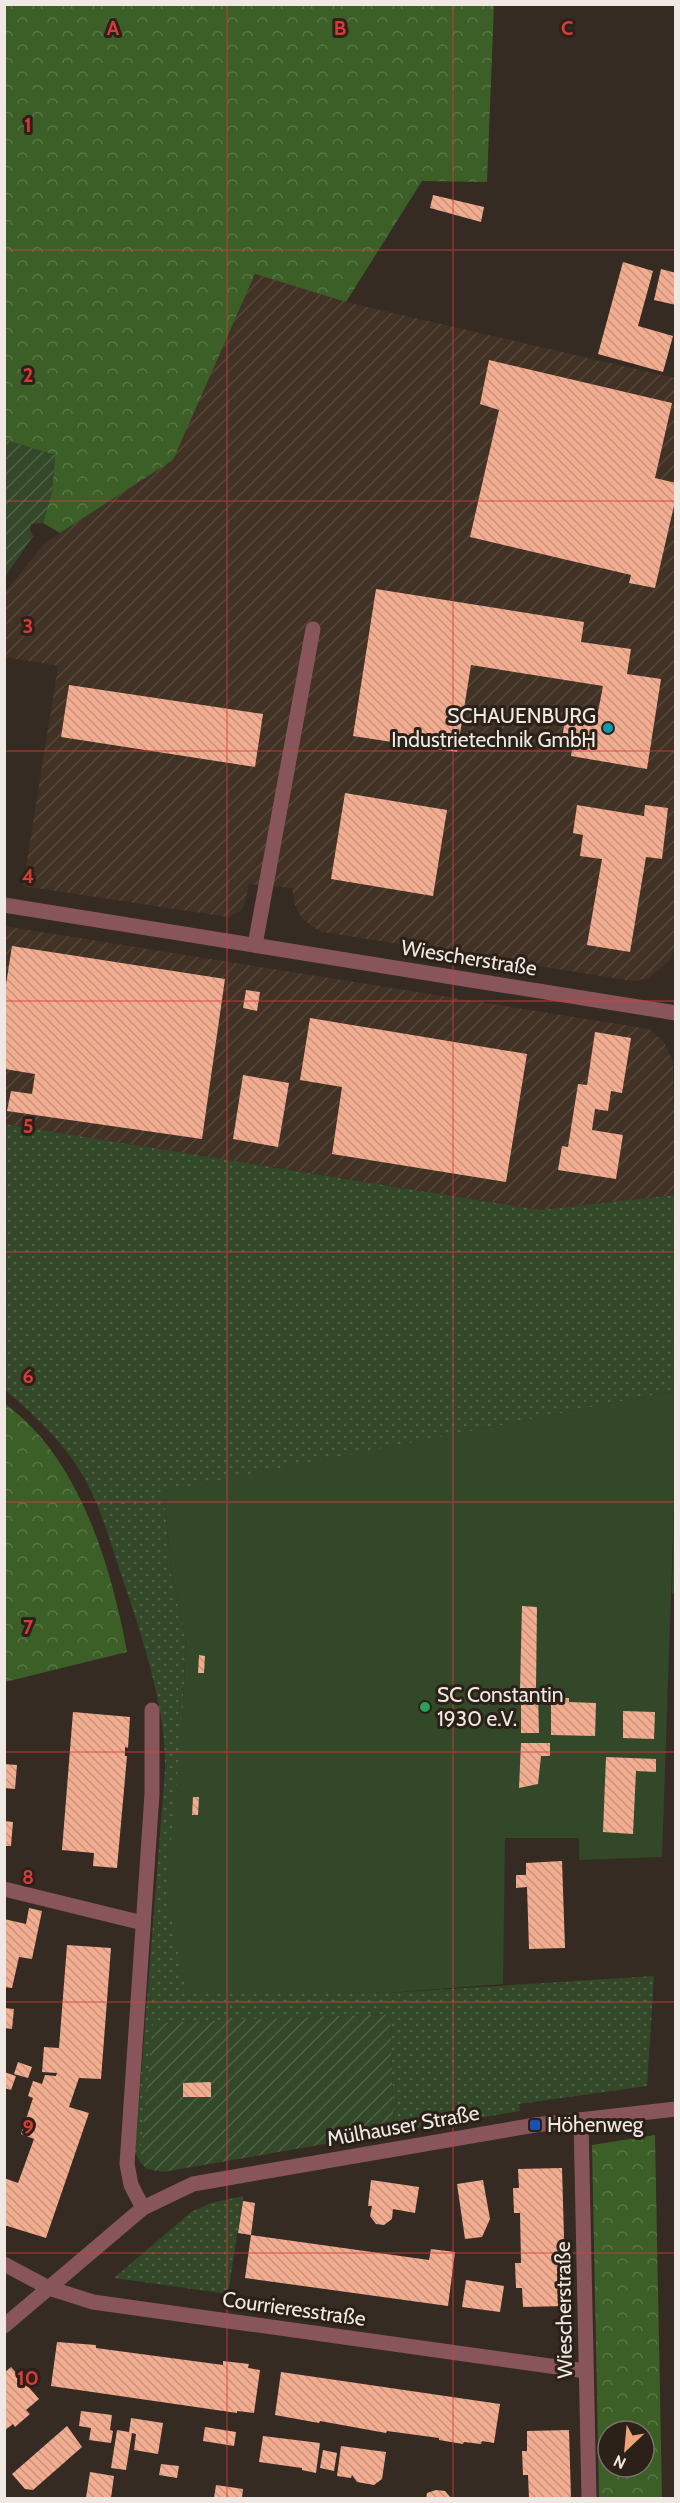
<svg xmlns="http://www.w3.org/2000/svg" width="680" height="2503" font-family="Cabin,sans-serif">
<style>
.industrial{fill:url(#industrial-furrows)}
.grass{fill:url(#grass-dots)}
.forest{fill:url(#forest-crowns);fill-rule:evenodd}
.garden{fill:url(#garden-furrows)}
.pitch{fill:#334828}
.building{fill:url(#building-back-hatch)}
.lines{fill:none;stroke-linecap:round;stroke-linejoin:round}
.minor{stroke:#88555a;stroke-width:15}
.grid{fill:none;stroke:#d93b3b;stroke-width:1.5;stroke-opacity:0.55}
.culture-dot{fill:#0f9aa8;stroke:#2b2119;stroke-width:2}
.leisure-dot{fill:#2e9e5b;stroke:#2b2119;stroke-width:2}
.transit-dot{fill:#1a4fb4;stroke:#2b2119;stroke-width:2}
.labels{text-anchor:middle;stroke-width:6;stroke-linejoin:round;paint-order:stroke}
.poi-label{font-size:21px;fill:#f0e9e3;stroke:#2b2119;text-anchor:start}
.street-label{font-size:21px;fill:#f0e9e3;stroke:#2b2119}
.grid-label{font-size:20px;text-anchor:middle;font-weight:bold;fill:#d93b3b;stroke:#2b2119;stroke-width:6;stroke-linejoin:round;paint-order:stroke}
</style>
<defs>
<pattern id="industrial-furrows" width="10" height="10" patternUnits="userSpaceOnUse" patternTransform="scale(1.5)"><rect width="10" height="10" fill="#413225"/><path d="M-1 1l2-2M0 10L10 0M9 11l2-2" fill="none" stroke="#54463a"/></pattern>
<pattern id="grass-dots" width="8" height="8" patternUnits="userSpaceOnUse" patternTransform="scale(1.5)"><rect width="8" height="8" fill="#334828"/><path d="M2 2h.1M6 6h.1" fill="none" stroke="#516247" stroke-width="1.8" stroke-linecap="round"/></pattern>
<pattern id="forest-crowns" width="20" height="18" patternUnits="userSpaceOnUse" patternTransform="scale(1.5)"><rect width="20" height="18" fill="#3c5f27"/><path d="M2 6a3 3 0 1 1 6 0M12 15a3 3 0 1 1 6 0" fill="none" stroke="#587646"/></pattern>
<pattern id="garden-furrows" width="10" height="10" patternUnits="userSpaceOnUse" patternTransform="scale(1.5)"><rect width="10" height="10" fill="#334828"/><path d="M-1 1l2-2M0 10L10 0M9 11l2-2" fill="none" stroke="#516247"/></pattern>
<pattern id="building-back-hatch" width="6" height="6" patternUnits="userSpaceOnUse" patternTransform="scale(1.5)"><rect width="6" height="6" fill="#f2ac90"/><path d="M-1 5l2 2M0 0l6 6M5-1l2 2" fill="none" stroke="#c8927d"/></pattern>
</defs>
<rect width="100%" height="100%" fill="#352b22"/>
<g class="industrial">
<path d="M 255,274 L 346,302 L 675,378 L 676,946 L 669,961 L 649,978 L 633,981 L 323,932 L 313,927 L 302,918 L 295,905 L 292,888 L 249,884 L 244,906 L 239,912 L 228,917 L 23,886 L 58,666 L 5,657 L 4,593 L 45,543 L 173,460 Z"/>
<path d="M 4,926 L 649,1029 L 664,1042 L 673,1062 L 675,1195 L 539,1210 L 5,1124 Z"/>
</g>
<g class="grass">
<path d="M 4,1124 L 539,1210 L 675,1195 L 676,1592 L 672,1594 L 675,1477 L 674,1391 L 164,1492 L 171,1573 L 186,1638 L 182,1728 L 186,1989 L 388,1993 L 654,1976 L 647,2086 L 519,2104 L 520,2111 L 394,2132 L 390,2014 L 154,2023 L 140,2162 L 135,2153 L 165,1770 C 167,1707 140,1631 120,1571 C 108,1535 98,1498 77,1466 C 58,1437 31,1412 5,1390 Z"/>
<path d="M 243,2196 L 228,2294 L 114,2278 L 191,2212 L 211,2203 Z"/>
</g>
<g class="forest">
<path d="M 4,5 L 494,5 L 487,182 L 422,181 L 346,302 L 255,274 L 173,460 L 60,533 L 43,523 L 52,491 L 55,455 L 5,440 Z"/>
<path d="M 4,1403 C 79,1457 111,1565 127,1652 L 5,1682 Z"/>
<path d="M 655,2135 L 662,2498 L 599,2498 L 592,2145 ZM 608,2431 L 644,2431 L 644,2467 L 608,2467 Z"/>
</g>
<g class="garden">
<path d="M 5,440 L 55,455 L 52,491 L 43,523 L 31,524 L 30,530 L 33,536 L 5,577 Z"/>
<path d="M 390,2014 L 394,2132 L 163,2172 L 147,2169 L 140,2162 L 153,2023 Z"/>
</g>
<path class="pitch" d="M 674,1391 L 675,1477 L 662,1857 L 579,1860 L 579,1838 L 505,1838 L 503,1984 L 388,1993 L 186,1990 L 166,1891 L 182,1728 L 186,1638 L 171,1573 L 164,1491 Z"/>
<g class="building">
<path d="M 433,195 L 484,207 L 481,222 L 430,208 Z"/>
<path d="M 623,262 L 653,271 L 638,326 L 673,336 L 663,372 L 598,354 Z"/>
<path d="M 661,269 L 676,273 L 676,305 L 654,300 Z"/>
<path d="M 489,360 L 672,403 L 655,478 L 676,483 L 676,497 L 655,588 L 629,583 L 631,575 L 470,537 L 499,410 L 480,404 Z"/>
<path d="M 376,589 L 584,622 L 581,642 L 631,649 L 627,674 L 661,679 L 647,769 L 571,756 L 573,742 L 562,740 L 566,712 L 597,717 L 603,686 L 471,665 L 457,752 L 353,736 Z"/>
<path d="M 69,685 L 263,714 L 255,767 L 61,737 Z"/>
<path d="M 345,793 L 447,810 L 433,896 L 331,879 Z"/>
<path d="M 577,805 L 644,816 L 645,805 L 668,808 L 662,859 L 646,857 L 630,952 L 587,945 L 602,859 L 580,856 L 583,835 L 573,833 Z"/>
<path d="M 12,946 L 225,979 L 202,1139 L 7,1111 L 11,1091 L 32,1094 L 35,1074 L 5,1069 L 5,991 Z"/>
<path d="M 246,990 L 260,992 L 257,1011 L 243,1008 Z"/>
<path d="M 310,1018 L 527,1054 L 506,1182 L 332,1154 L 342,1087 L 300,1080 Z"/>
<path d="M 595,1032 L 631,1038 L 622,1093 L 611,1091 L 608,1111 L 595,1109 L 592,1130 L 623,1135 L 616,1179 L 558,1170 L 562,1146 L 568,1147 L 578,1084 L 587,1085 Z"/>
<path d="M 243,1075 L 289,1083 L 278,1147 L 233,1139 Z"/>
<path d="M 522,1606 L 537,1607 L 536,1688 L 520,1688 Z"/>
<path d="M 199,1655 L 205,1656 L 204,1673 L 198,1673 Z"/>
<path d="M 521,1693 L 538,1693 L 539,1733 L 521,1733 Z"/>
<path d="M 551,1698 L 569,1698 L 569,1702 L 596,1703 L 595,1736 L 551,1735 Z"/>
<path d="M 623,1711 L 655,1712 L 654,1739 L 623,1738 Z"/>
<path d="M 73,1712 L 130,1717 L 128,1748 L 125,1747 L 125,1756 L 127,1756 L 117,1868 L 93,1866 L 94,1853 L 62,1850 Z"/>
<path d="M 521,1743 L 550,1743 L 550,1756 L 541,1756 L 538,1784 L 519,1788 Z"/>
<path d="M 606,1757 L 656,1759 L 656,1772 L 636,1771 L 633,1834 L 603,1832 Z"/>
<path d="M 4,1764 L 17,1765 L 15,1789 L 4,1788 Z"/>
<path d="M 193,1797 L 199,1797 L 198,1815 L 192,1815 Z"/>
<path d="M 4,1821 L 13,1822 L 11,1846 L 4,1846 Z"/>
<path d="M 562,1861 L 565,1948 L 529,1949 L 527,1887 L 516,1888 L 516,1875 L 526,1875 L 526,1863 Z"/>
<path d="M 29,1908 L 42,1911 L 32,1959 L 19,1957 L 12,1988 L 4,1987 L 4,1919 L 26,1924 Z"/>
<path d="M 67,1945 L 111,1948 L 101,2079 L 79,2078 L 69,2107 L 89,2113 L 46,2238 L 4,2225 L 4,2178 L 18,2183 L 34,2139 L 21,2134 L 33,2098 L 28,2096 L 33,2081 L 42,2084 L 45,2075 L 56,2076 L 57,2073 L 42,2072 L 44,2047 L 59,2048 Z"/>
<path d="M 4,2008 L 14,2009 L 12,2029 L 4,2028 Z"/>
<path d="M 18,2062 L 32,2067 L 28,2078 L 14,2074 Z"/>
<path d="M 4,2072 L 16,2076 L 11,2090 L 4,2088 Z"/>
<path d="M 211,2082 L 211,2097 L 183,2097 L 183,2083 Z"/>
<path d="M 562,2168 L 566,2306 L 523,2307 L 522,2288 L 516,2288 L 515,2263 L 521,2263 L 520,2213 L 514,2213 L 513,2188 L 519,2188 L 518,2169 Z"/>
<path d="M 371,2180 L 419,2187 L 415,2213 L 393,2209 L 392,2219 L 384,2225 L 376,2224 L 370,2216 L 372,2206 L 368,2206 Z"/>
<path d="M 483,2180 L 490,2219 L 482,2237 L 465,2239 L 457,2184 Z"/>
<path d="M 243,2201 L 255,2203 L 251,2235 L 238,2233 Z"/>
<path d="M 251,2235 L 429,2260 L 431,2249 L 455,2252 L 448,2306 L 245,2278 Z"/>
<path d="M 466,2280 L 504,2286 L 500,2312 L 462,2307 Z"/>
<path d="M 57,2342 L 96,2345 L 96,2348 L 223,2365 L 223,2361 L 249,2364 L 248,2368 L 260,2370 L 254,2413 L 237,2411 L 237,2413 L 51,2386 Z"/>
<path d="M 11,2367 L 39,2399 L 26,2410 L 30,2414 L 15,2427 L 13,2424 L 4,2431 L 4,2373 Z"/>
<path d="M 281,2372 L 500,2404 L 494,2443 L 482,2441 L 481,2444 L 464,2442 L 463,2444 L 439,2440 L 439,2438 L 387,2431 L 386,2433 L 320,2421 L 319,2423 L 275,2415 Z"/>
<path d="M 81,2411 L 112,2415 L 110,2430 L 113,2431 L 111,2443 L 89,2440 L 91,2428 L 79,2426 Z"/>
<path d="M 131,2418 L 163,2423 L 158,2454 L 134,2450 L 136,2434 L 132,2433 L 126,2470 L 111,2468 L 117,2430 L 129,2432 Z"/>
<path d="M 67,2426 L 82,2447 L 33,2490 L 25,2489 L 12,2474 Z"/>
<path d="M 205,2427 L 236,2432 L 234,2446 L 203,2441 Z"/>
<path d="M 569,2430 L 571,2498 L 529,2498 L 528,2475 L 523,2475 L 522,2451 L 527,2451 L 527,2431 Z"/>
<path d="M 263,2436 L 320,2443 L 316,2473 L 302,2470 L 302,2468 L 259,2462 Z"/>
<path d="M 341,2446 L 386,2452 L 382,2479 L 374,2485 L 357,2482 L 352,2475 L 351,2478 L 337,2476 Z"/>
<path d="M 323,2450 L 337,2453 L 334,2471 L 320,2468 Z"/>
<path d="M 161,2464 L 179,2466 L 177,2478 L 159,2475 Z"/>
<path d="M 90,2472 L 114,2476 L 111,2498 L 86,2498 Z"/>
<path d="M 216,2485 L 243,2489 L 242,2498 L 214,2498 Z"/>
<path d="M 436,2490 L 445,2491 L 451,2498 L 426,2498 L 427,2493 Z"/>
</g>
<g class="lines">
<g class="minor">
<path d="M 4,905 L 676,1013"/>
<path d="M 255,945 L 313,629"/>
<path d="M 4,1889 L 143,1923"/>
<path d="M 581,2120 L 589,2498"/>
<path d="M 143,2208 L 131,2185 L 127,2164 L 152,1794 L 152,1710"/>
<path d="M 4,2264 L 49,2288 L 93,2302 L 586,2371"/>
<path d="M 4,2326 L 143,2208 L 193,2184 L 535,2125 L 676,2109"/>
</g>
</g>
<path class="grid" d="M 227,4 L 227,2498M 453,4 L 453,2498M 4,250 L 676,250M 4,501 L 676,501M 4,751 L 676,751M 4,1001 L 676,1001M 4,1252 L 676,1252M 4,1502 L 676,1502M 4,1752 L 676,1752M 4,2002 L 676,2002M 4,2253 L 676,2253"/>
<circle class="culture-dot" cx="608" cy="728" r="6"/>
<circle class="leisure-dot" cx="425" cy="1707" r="6"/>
<rect class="transit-dot" x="529" y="2119" width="12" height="12" rx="3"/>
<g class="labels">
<g class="poi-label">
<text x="596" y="723" text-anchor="end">SCHAUENBURG<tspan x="596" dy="24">Industrietechnik GmbH</tspan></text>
<text x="437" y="1702">SC Constantin<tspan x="437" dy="24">1930 e.V.</tspan></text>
<text x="547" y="2132">Höhenweg</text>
</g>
<g class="street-label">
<text transform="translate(469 958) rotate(9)" y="7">Wiescherstraße</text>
<text transform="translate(403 2126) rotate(-10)" y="7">Mülhauser Straße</text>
<text transform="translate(294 2309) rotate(8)" y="7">Courrieresstraße</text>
<text transform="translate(564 2310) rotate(-91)" y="7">Wiescherstraße</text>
</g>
</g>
<g class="grid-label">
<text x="113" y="35">A</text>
<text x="340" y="35">B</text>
<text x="567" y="35">C</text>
<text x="28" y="132">1</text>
<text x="28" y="382">2</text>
<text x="28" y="633">3</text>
<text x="28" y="883">4</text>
<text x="28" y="1133">5</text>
<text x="28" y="1383">6</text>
<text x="28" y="1634">7</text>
<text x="28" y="1884">8</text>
<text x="28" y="2134">9</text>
<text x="28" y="2385">10</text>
</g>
<rect width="680" height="2503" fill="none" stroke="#f0e9e3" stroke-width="12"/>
<g transform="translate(626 2449) rotate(206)"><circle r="28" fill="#2b2119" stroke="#7a716a" stroke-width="1.5"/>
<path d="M0-4.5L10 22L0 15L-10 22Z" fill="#f0a27a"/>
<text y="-9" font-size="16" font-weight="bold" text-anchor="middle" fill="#f0e9e3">N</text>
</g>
</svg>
